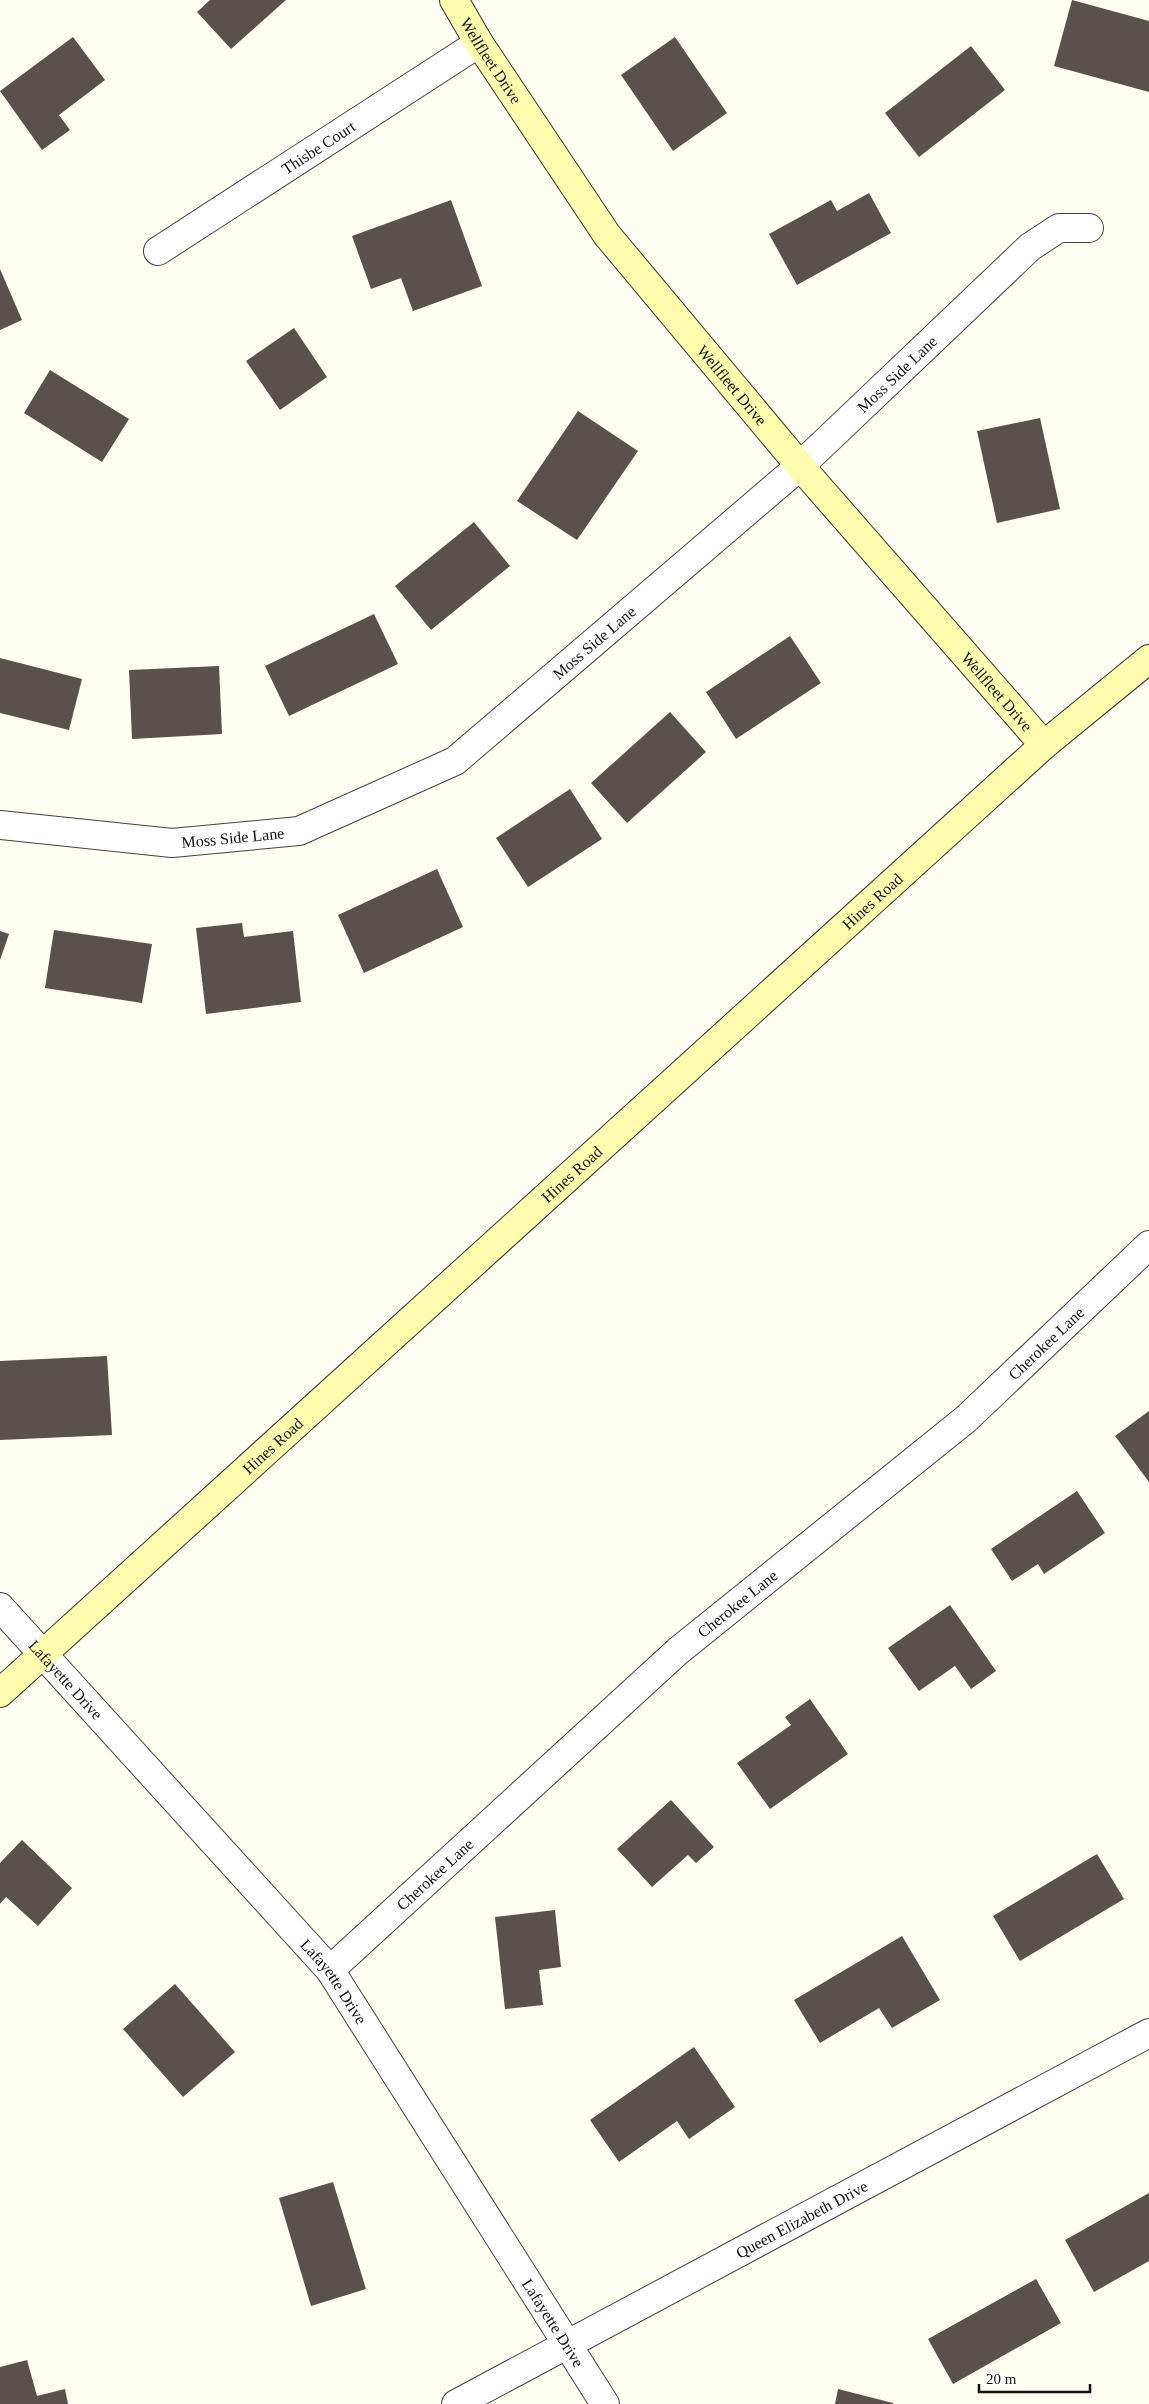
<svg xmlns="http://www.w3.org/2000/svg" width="1149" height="2404" font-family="Georgia,serif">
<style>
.building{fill:#59524c}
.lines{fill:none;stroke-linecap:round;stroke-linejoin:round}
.street-casing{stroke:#434343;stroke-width:30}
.secondary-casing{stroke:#323232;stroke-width:30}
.street{stroke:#fff;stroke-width:28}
.secondary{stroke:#fffcae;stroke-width:28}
.labels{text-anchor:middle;stroke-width:5;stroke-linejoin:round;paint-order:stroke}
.street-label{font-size:16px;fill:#101010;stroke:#fff}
</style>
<rect width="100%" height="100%" fill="#fffef3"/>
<g class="building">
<path d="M 210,0 L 286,0 L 231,49 L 197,12 Z"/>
<path d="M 1072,0 L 1149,21 L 1149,92 L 1054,66 Z"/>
<path d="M 73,37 L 105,80 L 59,115 L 70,130 L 42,150 L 0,91 Z"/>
<path d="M 675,37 L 727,113 L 673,151 L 621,75 Z"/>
<path d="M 971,46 L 1005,90 L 919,157 L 885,113 Z"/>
<path d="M 869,193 L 891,233 L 797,285 L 769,234 L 831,200 L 837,211 Z"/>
<path d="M 451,200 L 482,286 L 413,311 L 401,278 L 371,289 L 352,236 Z"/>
<path d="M 0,269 L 22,320 L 0,330 Z"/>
<path d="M 294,328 L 327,377 L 280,410 L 246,361 Z"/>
<path d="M 50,370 L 129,419 L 102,462 L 24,413 Z"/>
<path d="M 578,411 L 638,451 L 577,540 L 517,501 Z"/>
<path d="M 1040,418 L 1060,509 L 997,523 L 977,431 Z"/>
<path d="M 474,522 L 510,566 L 431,630 L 395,586 Z"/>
<path d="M 374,614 L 398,664 L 289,716 L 265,666 Z"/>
<path d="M 790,636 L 821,683 L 736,739 L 706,692 Z"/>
<path d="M 0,658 L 82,679 L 69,730 L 0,713 Z"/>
<path d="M 219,666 L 222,734 L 132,739 L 129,670 Z"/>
<path d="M 670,712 L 706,752 L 627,823 L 591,783 Z"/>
<path d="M 570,789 L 602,839 L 528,887 L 496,838 Z"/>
<path d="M 437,869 L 463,927 L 364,973 L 338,915 Z"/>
<path d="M 242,923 L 244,937 L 293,931 L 301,1002 L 206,1014 L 196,928 Z"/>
<path d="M 54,930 L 152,944 L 142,1003 L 45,988 Z"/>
<path d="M 0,931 L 9,934 L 0,960 Z"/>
<path d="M 107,1356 L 112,1435 L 0,1440 L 0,1361 Z"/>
<path d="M 1149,1411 L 1149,1482 L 1115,1436 Z"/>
<path d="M 1077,1491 L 1105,1533 L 1044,1574 L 1038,1564 L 1012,1581 L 991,1549 Z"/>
<path d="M 950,1605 L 996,1671 L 971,1689 L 955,1666 L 919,1691 L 888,1648 Z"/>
<path d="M 810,1699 L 848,1754 L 770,1809 L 737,1763 L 791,1725 L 785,1717 Z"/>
<path d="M 671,1800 L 714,1847 L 696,1863 L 688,1855 L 652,1887 L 617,1849 Z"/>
<path d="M 22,1840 L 72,1888 L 38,1926 L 6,1897 L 0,1904 L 0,1863 Z"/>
<path d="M 1097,1854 L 1124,1899 L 1020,1961 L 993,1916 Z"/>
<path d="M 555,1910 L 561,1967 L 539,1970 L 543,2005 L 505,2009 L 495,1917 Z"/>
<path d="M 902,1936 L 940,2000 L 892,2028 L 879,2008 L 820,2043 L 794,2000 Z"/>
<path d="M 175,1984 L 235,2052 L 183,2097 L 123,2029 Z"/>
<path d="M 694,2047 L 735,2107 L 689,2139 L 677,2121 L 619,2162 L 590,2120 Z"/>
<path d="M 333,2182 L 366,2289 L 311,2306 L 279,2198 Z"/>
<path d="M 1149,2193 L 1149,2261 L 1094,2292 L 1065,2240 Z"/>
<path d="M 1036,2279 L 1061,2323 L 953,2384 L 928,2339 Z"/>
<path d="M 27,2360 L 37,2396 L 65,2389 L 68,2404 L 0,2404 L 0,2367 Z"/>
<path d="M 838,2389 L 893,2403 L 893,2404 L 835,2404 Z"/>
</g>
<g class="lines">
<g class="street-casing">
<g id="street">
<path id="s1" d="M 158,251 L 479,43"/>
<path id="s2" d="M 0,825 L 172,843 L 299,831 L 455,761 L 800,466 L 1030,247 L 1059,228 L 1089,228"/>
<path id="s3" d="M 0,1607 L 330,1970 L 605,2404"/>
<path id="s4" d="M 330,1970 L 678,1651 L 966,1419 L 1149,1245"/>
<path id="s5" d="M 456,2404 L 1149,2033"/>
</g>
</g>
<g class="secondary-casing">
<g id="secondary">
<path id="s6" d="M 454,0 L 479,43 L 607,235 L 800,466 L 1044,745"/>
<path id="s7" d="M 0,1693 L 1044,745 L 1149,659"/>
</g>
</g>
<use href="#street" class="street"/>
<use href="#secondary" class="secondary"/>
</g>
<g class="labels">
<g class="street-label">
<text dy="6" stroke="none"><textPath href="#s6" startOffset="71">Wellfleet Drive</textPath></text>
<text dy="6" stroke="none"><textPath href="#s1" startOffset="191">Thisbe Court</textPath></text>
<text dy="6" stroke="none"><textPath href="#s2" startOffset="1059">Moss Side Lane</textPath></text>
<text dy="6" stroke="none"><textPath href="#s6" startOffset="476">Wellfleet Drive</textPath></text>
<text dy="6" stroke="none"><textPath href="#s2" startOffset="654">Moss Side Lane</textPath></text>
<text dy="6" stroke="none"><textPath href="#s6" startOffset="881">Wellfleet Drive</textPath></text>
<text dy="6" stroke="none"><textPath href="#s2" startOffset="234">Moss Side Lane</textPath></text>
<text dy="6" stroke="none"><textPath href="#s7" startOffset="1178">Hines Road</textPath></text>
<text dy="6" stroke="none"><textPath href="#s7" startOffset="772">Hines Road</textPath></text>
<text dy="6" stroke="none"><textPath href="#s4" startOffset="952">Cherokee Lane</textPath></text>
<text dy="6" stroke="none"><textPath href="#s7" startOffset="368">Hines Road</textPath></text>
<text dy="6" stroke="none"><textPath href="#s4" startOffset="548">Cherokee Lane</textPath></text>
<text dy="6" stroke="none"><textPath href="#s3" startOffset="98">Lafayette Drive</textPath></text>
<text dy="6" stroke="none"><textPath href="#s4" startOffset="142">Cherokee Lane</textPath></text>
<text dy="6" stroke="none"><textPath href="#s3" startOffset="502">Lafayette Drive</textPath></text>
<text dy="6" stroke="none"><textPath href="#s5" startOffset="392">Queen Elizabeth Drive</textPath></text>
<text dy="6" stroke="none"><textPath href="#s3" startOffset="908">Lafayette Drive</textPath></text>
</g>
</g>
<path d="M979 2384v8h111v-8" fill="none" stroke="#101010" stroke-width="2.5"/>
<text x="986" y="2384" font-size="15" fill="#101010" stroke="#ffffff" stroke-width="4" paint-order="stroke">20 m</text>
</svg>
